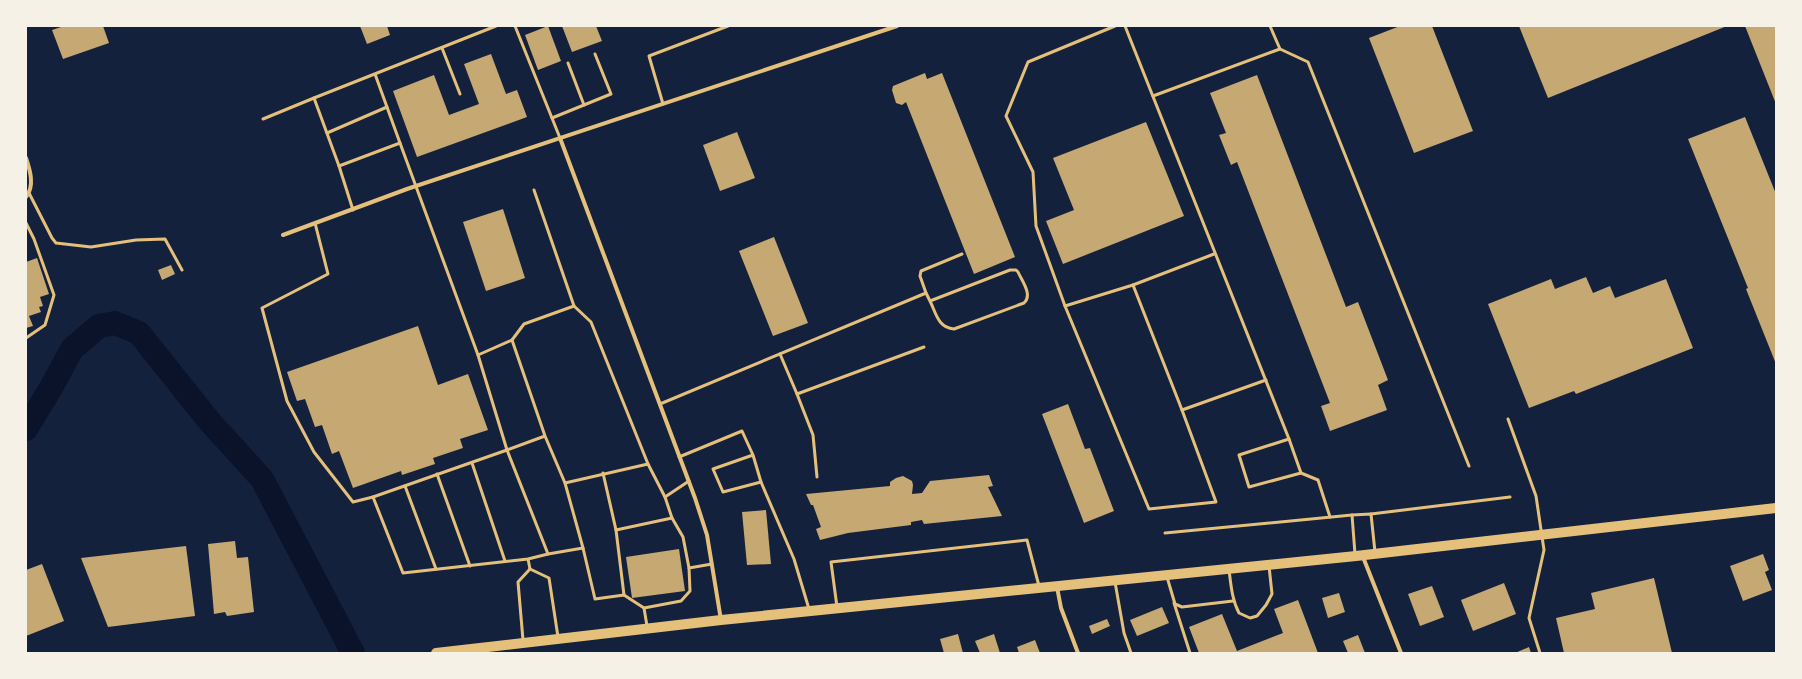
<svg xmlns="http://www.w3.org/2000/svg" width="1802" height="679" font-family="'Exo 2',sans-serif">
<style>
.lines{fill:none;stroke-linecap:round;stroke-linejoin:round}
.river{stroke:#0b132b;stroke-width:24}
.building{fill:#c6a872}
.service{stroke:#e5c07b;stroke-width:3}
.minor{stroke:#e5c07b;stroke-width:4}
.primary{stroke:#e5c07b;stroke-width:10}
</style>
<rect width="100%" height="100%" fill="#14213d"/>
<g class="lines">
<path class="river" d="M 26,429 L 52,386 L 72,349 L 99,326 L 115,323 L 139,333 L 210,422 L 262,479 L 353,653"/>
</g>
<g class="building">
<path d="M 64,26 L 103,26 L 109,43 L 63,59 L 52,30 Z"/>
<path d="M 360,26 L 387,26 L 390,35 L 367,44 Z"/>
<path d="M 548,26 L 561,61 L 538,70 L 525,35 Z"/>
<path d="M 562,26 L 596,26 L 602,41 L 572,52 Z"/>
<path d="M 1400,26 L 1432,26 L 1473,131 L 1414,153 L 1369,38 Z"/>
<path d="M 1519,26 L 1727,26 L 1548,98 Z"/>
<path d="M 1745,26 L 1776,26 L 1776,104 Z"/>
<path d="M 491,54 L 506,94 L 517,90 L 527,117 L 417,157 L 393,91 L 434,75 L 449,115 L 479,104 L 464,64 Z"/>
<path d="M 925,73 L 927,79 L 942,73 L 1015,257 L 974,274 L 906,102 L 902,105 L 896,103 L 892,90 L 893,86 Z"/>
<path d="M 1257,75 L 1346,307 L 1358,302 L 1388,380 L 1378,385 L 1387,410 L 1330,431 L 1321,406 L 1330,403 L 1237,162 L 1231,165 L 1219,135 L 1226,133 L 1210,93 Z"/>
<path d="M 1745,117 L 1776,194 L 1776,364 L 1746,289 L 1748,288 L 1688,139 Z"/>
<path d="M 1146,122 L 1184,216 L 1063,264 L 1046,221 L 1074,210 L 1053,158 Z"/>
<path d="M 737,132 L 755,178 L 720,191 L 703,145 Z"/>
<path d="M 503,209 L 525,278 L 486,291 L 463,222 Z"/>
<path d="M 774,237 L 808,323 L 773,336 L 739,251 Z"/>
<path d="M 37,258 L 49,294 L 40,297 L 43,306 L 39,307 L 41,312 L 29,316 L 33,326 L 26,328 L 26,262 Z"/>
<path d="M 171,265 L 175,274 L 162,280 L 158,270 Z"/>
<path d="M 1586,277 L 1593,293 L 1610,286 L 1615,298 L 1666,279 L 1693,348 L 1576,394 L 1574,391 L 1529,408 L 1488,304 L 1551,279 L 1555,289 Z"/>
<path d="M 418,326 L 438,385 L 468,374 L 488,430 L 460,439 L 463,448 L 433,458 L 435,464 L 402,475 L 401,471 L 353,488 L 339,451 L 332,454 L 322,425 L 315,427 L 305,399 L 297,401 L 287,372 Z"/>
<path d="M 1068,404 L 1085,449 L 1090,448 L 1114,511 L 1084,523 L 1042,414 Z"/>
<path d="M 989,475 L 993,486 L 988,487 L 1002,516 L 924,524 L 922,520 L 911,522 L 911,525 L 848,533 L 820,540 L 816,529 L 821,527 L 813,505 L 811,505 L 806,494 L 890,486 L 890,482 L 896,478 L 903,476 L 912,481 L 913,485 L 912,494 L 922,493 L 930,481 Z"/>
<path d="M 766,510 L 771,564 L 747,565 L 742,512 Z"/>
<path d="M 235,541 L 237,558 L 248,557 L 254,612 L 227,616 L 225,612 L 214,614 L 208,544 Z"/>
<path d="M 186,546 L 195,616 L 108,627 L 81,558 Z"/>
<path d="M 679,549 L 685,591 L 632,598 L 626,557 Z"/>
<path d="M 1763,554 L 1769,570 L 1765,572 L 1772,590 L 1743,601 L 1730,566 Z"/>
<path d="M 42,564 L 64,621 L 26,636 L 26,570 Z"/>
<path d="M 1654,578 L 1672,653 L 1564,653 L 1556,618 L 1595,609 L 1591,593 Z"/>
<path d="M 1504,583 L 1516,614 L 1473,631 L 1461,600 Z"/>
<path d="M 1432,586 L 1444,617 L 1420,626 L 1408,594 Z"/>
<path d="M 1339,593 L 1345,612 L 1328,618 L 1322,598 Z"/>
<path d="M 1298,600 L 1318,653 L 1199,653 L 1189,627 L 1222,614 L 1237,651 L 1283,633 L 1274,609 Z"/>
<path d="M 1162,607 L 1169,623 L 1137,636 L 1130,620 Z"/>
<path d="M 1107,619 L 1110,626 L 1092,634 L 1089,626 Z"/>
<path d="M 958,634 L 963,653 L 944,653 L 940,639 Z"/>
<path d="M 994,634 L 1000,653 L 980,653 L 975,641 Z"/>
<path d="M 1358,635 L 1365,653 L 1348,653 L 1343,641 Z"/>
<path d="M 1035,640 L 1040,653 L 1019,653 L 1017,647 Z"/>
<path d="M 1529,647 L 1531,653 L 1515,653 Z"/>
</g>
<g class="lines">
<g class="service">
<path d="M 515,26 L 560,138"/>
<path d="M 1125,26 L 1289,439 L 1239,455 L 1249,487 L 1301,473 L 1318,480 L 1330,517"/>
<path d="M 1270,26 L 1280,49"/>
<path d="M 442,48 L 460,94"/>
<path d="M 568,63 L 584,105"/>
<path d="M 375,74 L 400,143 L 339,166 L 314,98 L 496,26"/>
<path d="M 1153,96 L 1280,49 L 1308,62 L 1469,466"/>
<path d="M 663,104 L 649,56 L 728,26"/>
<path d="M 552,118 L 611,94 L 595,54"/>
<path d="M 263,119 L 314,98"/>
<path d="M 327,133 L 387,107"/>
<path d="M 400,143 L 478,355"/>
<path d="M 339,166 L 353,210"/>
<path d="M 29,193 L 52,238 L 56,243 L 91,247 L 136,240 L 165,239 L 182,270"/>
<path d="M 26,223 L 34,239 L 54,295 L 45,325 L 26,338"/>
<path d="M 315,223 L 328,274 L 262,308 L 287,401 L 314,452 L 353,502 L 373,497"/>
<path d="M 1214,254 L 1133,285 L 1182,410 L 1266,380"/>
<path d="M 1133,285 L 1065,306 L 1149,509 L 1216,502 L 1182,410"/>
<path d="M 926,293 L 930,301 L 1010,270 L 1016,270 L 1018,272 C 1022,281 1033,295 1024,303 L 954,329 C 938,328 936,313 930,301"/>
<path d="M 574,306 L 591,322 L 648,464"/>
<path d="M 1065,306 L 1036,226 L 1033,172 L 1006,116 L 1028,62 L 1115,26"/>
<path d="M 512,340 L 524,324 L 574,306 L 534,190"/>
<path d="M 780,354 L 797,394 L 924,347"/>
<path d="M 797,394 L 813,435 L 817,477"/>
<path d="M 660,404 L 926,293 L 920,276 L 921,271 L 962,254"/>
<path d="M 1508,419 L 1536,496 L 1544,550 L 1529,618 L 1540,653"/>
<path d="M 545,436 L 512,340 L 478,355 L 507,450 L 545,436 L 565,483"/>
<path d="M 1289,439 L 1301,473"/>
<path d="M 679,457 L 742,431 L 753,455 L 713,469 L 723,492 L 761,482 L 753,455"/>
<path d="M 472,463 L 505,561"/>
<path d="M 603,473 L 616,530"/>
<path d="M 437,474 L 470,566"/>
<path d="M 761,482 L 794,559 L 809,609"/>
<path d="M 405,486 L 436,569"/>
<path d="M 1371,514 L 1510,497"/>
<path d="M 672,518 L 665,497 L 689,481"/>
<path d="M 1165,533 L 1352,515"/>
<path d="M 583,548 L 565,483 L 648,464 L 665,497"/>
<path d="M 548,554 L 583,548 L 595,599 L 624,595 L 644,608 L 647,626"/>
<path d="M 1355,554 L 1352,515 L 1371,514 L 1375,552"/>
<path d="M 528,559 L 548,554 L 507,450 L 373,497 L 403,573 L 528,559 L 530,569"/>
<path d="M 530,569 L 549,578 L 558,637"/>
<path d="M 1229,570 C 1231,585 1232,600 1239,613 L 1250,618 L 1257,616 L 1266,605 L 1272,594 L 1269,566"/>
<path d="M 1167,577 L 1175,604 L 1182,607 L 1233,601"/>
<path d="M 1115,582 L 1124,633 L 1131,653"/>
<path d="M 624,595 L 616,530 L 672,518 L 683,537 L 689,568"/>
<path d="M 1174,603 L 1190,653"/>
<path d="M 837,607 L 831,562 L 1027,540 L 1039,586"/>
<path d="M 644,608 L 681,601 L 690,591 L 689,568 L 712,564"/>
<path d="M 523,640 L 518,582 L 530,569"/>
</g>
<g class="minor">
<path d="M 560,138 L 695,498 L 707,535 L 721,620"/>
<path d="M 26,158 C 30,170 35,186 26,197"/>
<path d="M 283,235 L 407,189 L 897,26"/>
<path d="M 1363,557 L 1401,653"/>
<path d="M 1057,587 L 1061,608 L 1078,653"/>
</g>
<path class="primary" d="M 436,653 L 721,620 L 1356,556 L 1776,508"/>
</g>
<rect width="1802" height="679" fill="none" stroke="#f6f1e7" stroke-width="54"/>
</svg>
